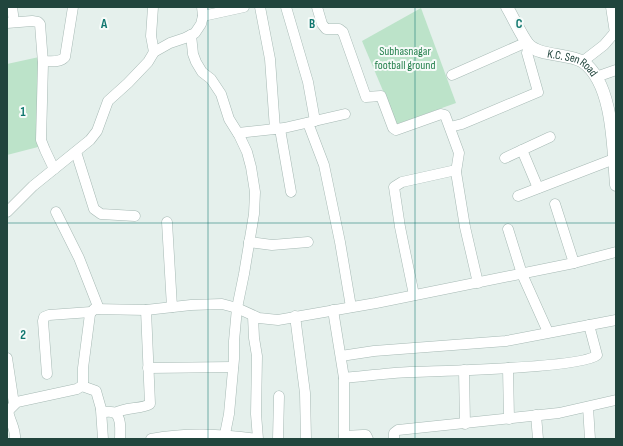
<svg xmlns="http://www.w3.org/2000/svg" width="623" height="446" font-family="'Sofia Sans Condensed',sans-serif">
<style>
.green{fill:#bce3c9}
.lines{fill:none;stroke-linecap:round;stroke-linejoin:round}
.minor-casing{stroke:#a6b9b4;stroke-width:11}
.tertiary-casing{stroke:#a6b9b4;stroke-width:13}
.minor{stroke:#fff;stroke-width:10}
.tertiary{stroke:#fff;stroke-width:12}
.grid{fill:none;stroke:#0f766e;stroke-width:1;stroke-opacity:0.55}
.labels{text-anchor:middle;stroke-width:4;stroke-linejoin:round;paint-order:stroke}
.park-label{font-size:12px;fill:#26814e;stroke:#f6fbf9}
.street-label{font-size:12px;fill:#21453d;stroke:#f6fbf9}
.grid-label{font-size:13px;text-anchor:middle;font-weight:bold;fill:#0f766e;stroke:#f6fbf9;stroke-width:4;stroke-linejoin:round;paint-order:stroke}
</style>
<rect width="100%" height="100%" fill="#e5f0ec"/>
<g class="green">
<path d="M 421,8 L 456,103 L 397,124 L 362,41 Z"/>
<path d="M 39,57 L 38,147 L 7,155 L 7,64 Z"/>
</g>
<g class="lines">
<g class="minor-casing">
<g id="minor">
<path d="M 12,7 L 14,22"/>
<path d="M 153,7 L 151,36 L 154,52"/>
<path d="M 260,7 L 270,59 L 275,129"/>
<path d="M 286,7 L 308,82 L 315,121"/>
<path d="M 317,7 L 322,24 L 326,29 L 339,29 L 343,32 L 366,97 L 381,96 L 393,128 L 396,130 L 441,114 L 445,115 L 459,153 L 456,172 L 465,227 L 478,283"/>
<path d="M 611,7 L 615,33"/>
<path d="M 203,16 L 244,7"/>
<path d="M 7,23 L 32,21 L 38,22 L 40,24 L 43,63 L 41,140 L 45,150 L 54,169"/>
<path d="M 191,35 L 193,54 L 196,62 L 202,72 L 211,79 L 221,94 L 229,119 L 239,135 L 247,152 L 251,167 L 255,192 L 254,214 L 244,274 L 237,308 L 234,341 L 234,359 L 229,414 L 225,434"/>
<path d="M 43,61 C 50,61 60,63 65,57 L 73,7"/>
<path d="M 582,62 L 604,45 L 616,31"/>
<path d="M 452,75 L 527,42"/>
<path d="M 596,77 L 616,70"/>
<path d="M 308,123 L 324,165 L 340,242 L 351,307"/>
<path d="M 450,127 L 462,124 L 538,92 L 527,53 L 529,45"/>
<path d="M 280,129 L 291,192"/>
<path d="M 238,133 L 284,128 L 345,114"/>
<path d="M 76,152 L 94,209 L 101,214 L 135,216"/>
<path d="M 505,158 L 522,150"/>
<path d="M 538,188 L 522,150 L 550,137"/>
<path d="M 518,196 L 614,159"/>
<path d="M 555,204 L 574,263"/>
<path d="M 7,212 L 33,186 L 90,140 L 97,131 L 108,101 L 128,83 L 148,62 L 154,52 L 170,43 L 185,38 L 195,33 L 201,24 L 203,16 L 202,7"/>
<path d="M 56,212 L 79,258 L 99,309"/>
<path d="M 167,222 L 172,307"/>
<path d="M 508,229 L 522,274 L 548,332"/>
<path d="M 249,242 L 272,245 L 308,242"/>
<path d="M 414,295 L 400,227 L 394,187 L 402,182 L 456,170"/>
<path d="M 333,310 L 344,378 L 344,439"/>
<path d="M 253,316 L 254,338 L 257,356 L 256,414 L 258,439"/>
<path d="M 295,316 L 305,393 L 306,439"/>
<path d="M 341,356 L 374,351 L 506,341 L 616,320"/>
<path d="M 7,358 L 14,404"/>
<path d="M 148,368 L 233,367"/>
<path d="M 508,368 L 509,419"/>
<path d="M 464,370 L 465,424"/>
<path d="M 47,374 L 43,321 L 44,317 L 49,315 L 91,312"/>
<path d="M 344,378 C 366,376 388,373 410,372 C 438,371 583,368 597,355 L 589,325"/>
<path d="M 82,386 L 96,391 L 102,412 C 106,412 112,411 115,413 C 122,418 120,432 120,439"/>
<path d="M 588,407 L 590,439"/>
<path d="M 101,410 L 103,439"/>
<path d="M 8,411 C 10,422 16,429 15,439"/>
<path d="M 7,412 L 17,402 L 77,389 L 83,385 L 83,368 L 90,314 L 94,309 L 146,310 L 191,305 L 222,304 L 237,308 L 259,318 L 278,320 L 376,303 L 574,263 L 616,252"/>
<path d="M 115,413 C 125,407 143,409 150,404 L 146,310"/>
<path d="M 536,415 L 538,439"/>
<path d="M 344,436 L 363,435 L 366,435 L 368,439"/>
<path d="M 151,439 C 187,432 220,434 257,439"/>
<path d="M 278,439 L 279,396"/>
<path d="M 394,439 L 394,433 L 398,430 L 559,413 L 616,400"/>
</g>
</g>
<g class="tertiary-casing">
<g id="tertiary">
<path id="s1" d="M 507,7 C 514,19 520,33 528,44 C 539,57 569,53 583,62 C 614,84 613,151 616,185"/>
</g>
</g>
<use href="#minor" class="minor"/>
<use href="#tertiary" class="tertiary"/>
</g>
<path class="grid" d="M 208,7 L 208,439M 415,7 L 415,439M 7,223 L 616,223"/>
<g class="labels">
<g class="park-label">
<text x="405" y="55">Subhasnagar<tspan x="405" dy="14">football ground</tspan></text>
</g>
<g class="street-label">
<text dy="4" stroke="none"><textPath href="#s1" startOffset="92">K.C. Sen Road</textPath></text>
</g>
</g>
<g class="grid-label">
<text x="104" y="28">A</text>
<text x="312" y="28">B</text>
<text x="519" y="28">C</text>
<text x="23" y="116">1</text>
<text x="23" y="339">2</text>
</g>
<rect width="623" height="446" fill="none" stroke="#21453d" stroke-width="16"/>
</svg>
